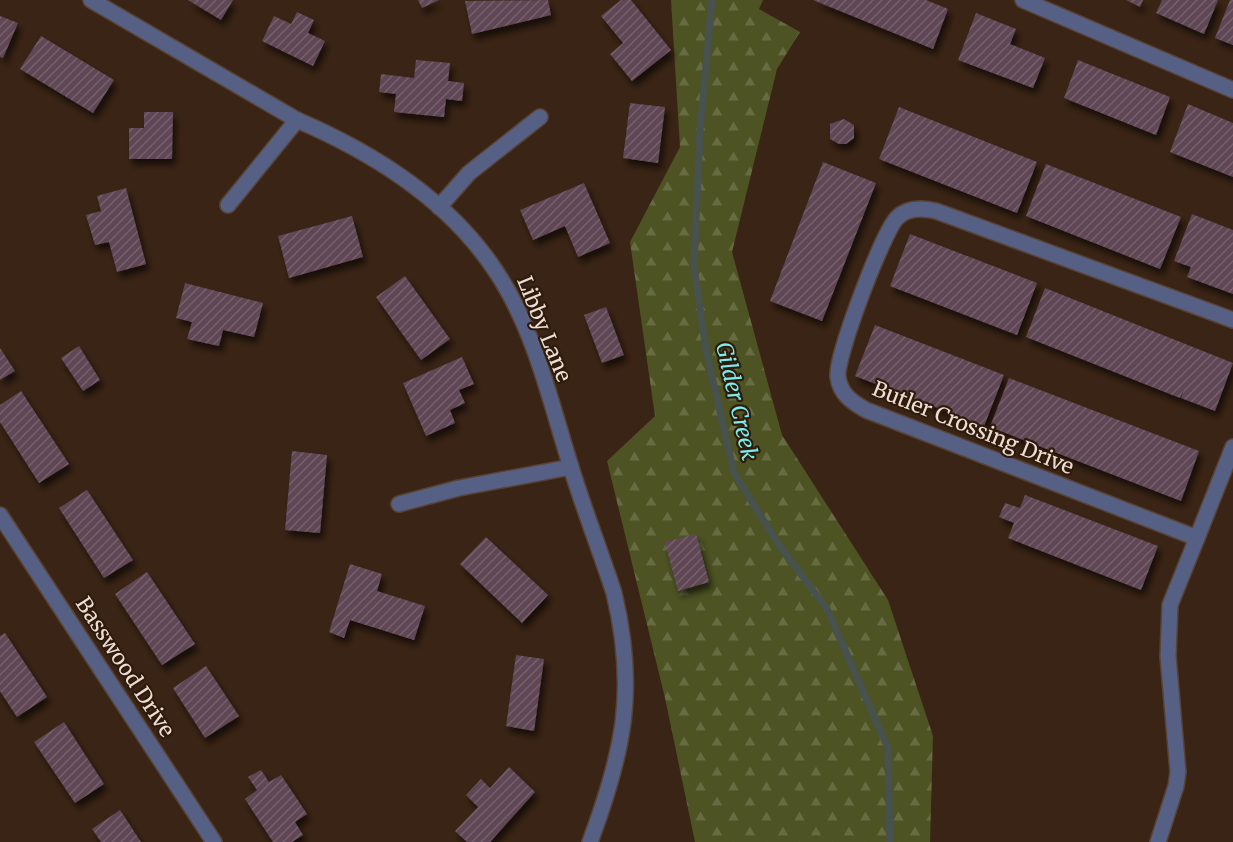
<svg xmlns="http://www.w3.org/2000/svg" width="1233" height="842" font-family="Merriweather,serif">
<style>
.forest{fill:url(#forest-firs)}
.lines{fill:none;stroke-linecap:round;stroke-linejoin:round}
.stream{stroke:#47524f;stroke-width:7}
.building{fill:url(#building-hatch);filter:url(#shadow)}
.minor-casing{stroke:#574234;stroke-width:18}
.minor{stroke:#566085;stroke-width:15}
.labels{text-anchor:middle;stroke-width:4.5;stroke-linejoin:round;paint-order:stroke}
.street-label{font-size:21px;fill:#edded5;stroke:#2f1b0c}
.water-label{font-size:22px;font-style:italic;fill:#78eeef;stroke:#2f1b0c}
</style>
<defs>
<pattern id="forest-firs" width="22" height="20" patternUnits="userSpaceOnUse" patternTransform="scale(1.5)"><rect width="22" height="20" fill="#4d5323"/><path d="M5 1l3.5 6h-7zM16 11l3.5 6h-7z" fill="#676b42"/></pattern>
<pattern id="building-hatch" width="6" height="6" patternUnits="userSpaceOnUse" patternTransform="scale(1.5)"><rect width="6" height="6" fill="#5f4654"/><path d="M-1 1l2-2M0 6l6-6M5 7l2-2" fill="none" stroke="#76606c"/></pattern>
<filter id="shadow"><feDropShadow dx="3.5" dy="6" stdDeviation="3" flood-color="#0009"/></filter>
</defs>
<rect width="100%" height="100%" fill="#3a2415"/>
<path class="forest" d="M 671,0 L 763,0 L 759,9 L 800,32 L 777,69 L 732,252 L 782,435 L 888,600 L 933,736 L 930,842 L 695,842 L 665,698 L 607,461 L 655,416 L 630,242 L 680,147 Z"/>
<g class="lines">
<path class="stream" d="M 712,0 L 700,131 L 694,266 L 706,350 L 734,473 L 777,542 L 827,609 L 888,748 L 890,842"/>
</g>
<g class="building">
<path d="M 188,0 L 233,0 L 221,20 Z"/>
<path d="M 418,0 L 439,0 L 422,8 Z"/>
<path d="M 548,0 L 551,15 L 472,34 L 465,1 Z"/>
<path d="M 621,0 L 631,0 L 671,50 L 632,81 L 610,54 L 623,43 L 601,16 Z"/>
<path d="M 813,0 L 926,0 L 948,9 L 933,49 Z"/>
<path d="M 1126,0 L 1143,0 L 1140,7 Z"/>
<path d="M 1162,0 L 1218,0 L 1204,34 L 1156,13 Z"/>
<path d="M 1230,0 L 1233,0 L 1233,45 L 1215,38 Z"/>
<path d="M 297,12 L 314,20 L 308,33 L 325,41 L 313,66 L 262,41 L 274,16 L 291,24 Z"/>
<path d="M 976,13 L 1016,29 L 1010,44 L 1045,58 L 1033,88 L 958,60 Z"/>
<path d="M 0,16 L 18,23 L 3,58 L 0,57 Z"/>
<path d="M 41,36 L 114,80 L 93,113 L 20,69 Z"/>
<path d="M 416,60 L 450,63 L 448,81 L 464,83 L 462,101 L 446,99 L 444,117 L 394,112 L 396,94 L 379,92 L 381,74 L 414,78 Z"/>
<path d="M 1078,60 L 1170,97 L 1156,135 L 1064,98 Z"/>
<path d="M 630,103 L 665,107 L 658,163 L 623,158 Z"/>
<path d="M 1188,104 L 1233,123 L 1233,177 L 1170,152 Z"/>
<path d="M 899,107 L 1037,162 L 1017,213 L 879,159 Z"/>
<path d="M 144,112 L 173,112 L 172,159 L 129,159 L 129,128 L 144,128 Z"/>
<path d="M 844,119 L 854,125 L 854,138 L 846,144 L 839,144 L 830,139 L 830,124 Z"/>
<path d="M 823,162 L 876,183 L 822,321 L 770,301 Z"/>
<path d="M 1046,164 L 1181,217 L 1160,269 L 1026,216 Z"/>
<path d="M 584,183 L 610,243 L 578,257 L 565,226 L 533,240 L 520,210 Z"/>
<path d="M 126,188 L 146,264 L 117,272 L 109,242 L 95,245 L 86,215 L 101,211 L 97,196 Z"/>
<path d="M 1192,214 L 1233,230 L 1233,294 L 1187,277 L 1191,267 L 1174,261 Z"/>
<path d="M 352,216 L 363,257 L 289,278 L 278,236 Z"/>
<path d="M 910,234 L 1037,283 L 1017,335 L 890,286 Z"/>
<path d="M 405,276 L 450,339 L 421,360 L 376,297 Z"/>
<path d="M 185,283 L 263,303 L 254,337 L 223,330 L 219,346 L 187,339 L 192,322 L 176,318 Z"/>
<path d="M 1045,288 L 1233,363 L 1215,411 L 1181,398 L 1184,389 L 1180,398 L 1026,337 Z"/>
<path d="M 606,307 L 624,355 L 602,363 L 584,315 Z"/>
<path d="M 875,325 L 1004,375 L 984,426 L 855,376 Z"/>
<path d="M 79,346 L 100,380 L 83,391 L 61,358 Z"/>
<path d="M 0,348 L 15,371 L 0,380 Z"/>
<path d="M 462,357 L 474,384 L 459,390 L 465,403 L 450,410 L 455,423 L 426,436 L 403,383 Z"/>
<path d="M 1009,378 L 1199,451 L 1181,501 L 990,427 Z"/>
<path d="M 21,391 L 69,464 L 39,483 L 0,422 L 0,405 Z"/>
<path d="M 292,451 L 327,455 L 320,533 L 285,530 Z"/>
<path d="M 87,490 L 133,560 L 104,578 L 59,508 Z"/>
<path d="M 1025,495 L 1158,546 L 1141,590 L 1008,538 L 1014,523 L 999,517 L 1005,503 L 1020,508 Z"/>
<path d="M 696,534 L 709,582 L 678,591 L 665,542 Z"/>
<path d="M 486,537 L 548,595 L 522,623 L 460,564 Z"/>
<path d="M 350,564 L 382,574 L 377,591 L 425,606 L 414,640 L 350,620 L 344,638 L 329,632 Z"/>
<path d="M 147,572 L 195,644 L 162,665 L 115,594 Z"/>
<path d="M 5,633 L 47,697 L 17,717 L 0,691 L 0,636 Z"/>
<path d="M 516,655 L 544,659 L 534,731 L 506,726 Z"/>
<path d="M 206,666 L 239,716 L 205,738 L 173,688 Z"/>
<path d="M 64,722 L 104,784 L 75,803 L 34,742 Z"/>
<path d="M 509,767 L 535,792 L 490,842 L 467,842 L 455,831 L 478,807 L 466,795 L 481,779 L 490,788 Z"/>
<path d="M 261,770 L 269,782 L 281,775 L 307,814 L 295,822 L 303,835 L 292,842 L 273,842 L 245,799 L 257,790 L 248,777 Z"/>
<path d="M 120,810 L 141,842 L 101,842 L 92,829 Z"/>
</g>
<g class="lines">
<g class="minor-casing">
<g id="minor">
<path d="M 91,0 L 297,120 C 374,153 451,202 497,273 C 534,329 550,400 570,464 C 583,507 600,550 614,593 C 637,689 624,751 590,842"/>
<path d="M 1023,0 L 1233,90"/>
<path d="M 228,205 L 297,120"/>
<path d="M 439,207 L 469,173 L 540,117"/>
<path d="M 1233,320 L 936,211 C 923,208 907,207 897,218 C 883,232 835,358 838,377 C 840,394 852,402 866,410 L 1197,538 L 1233,447"/>
<path d="M 399,504 L 459,488 L 571,467"/>
<path d="M 0,515 L 214,842"/>
<path d="M 1158,842 L 1176,786 L 1178,772 L 1168,656 L 1170,605 L 1197,538"/>
</g>
</g>
<use href="#minor" class="minor"/>
</g>
<g class="labels">
<g class="street-label">
<text transform="translate(544 329) rotate(68)" y="7">Libby Lane</text>
<text transform="translate(973 428) rotate(22)" y="7">Butler Crossing Drive</text>
<text transform="translate(125 667) rotate(57)" y="7">Basswood Drive</text>
</g>
<g class="water-label">
<text transform="translate(737 401) rotate(77)" y="8">Gilder Creek</text>
</g>
</g>
</svg>
